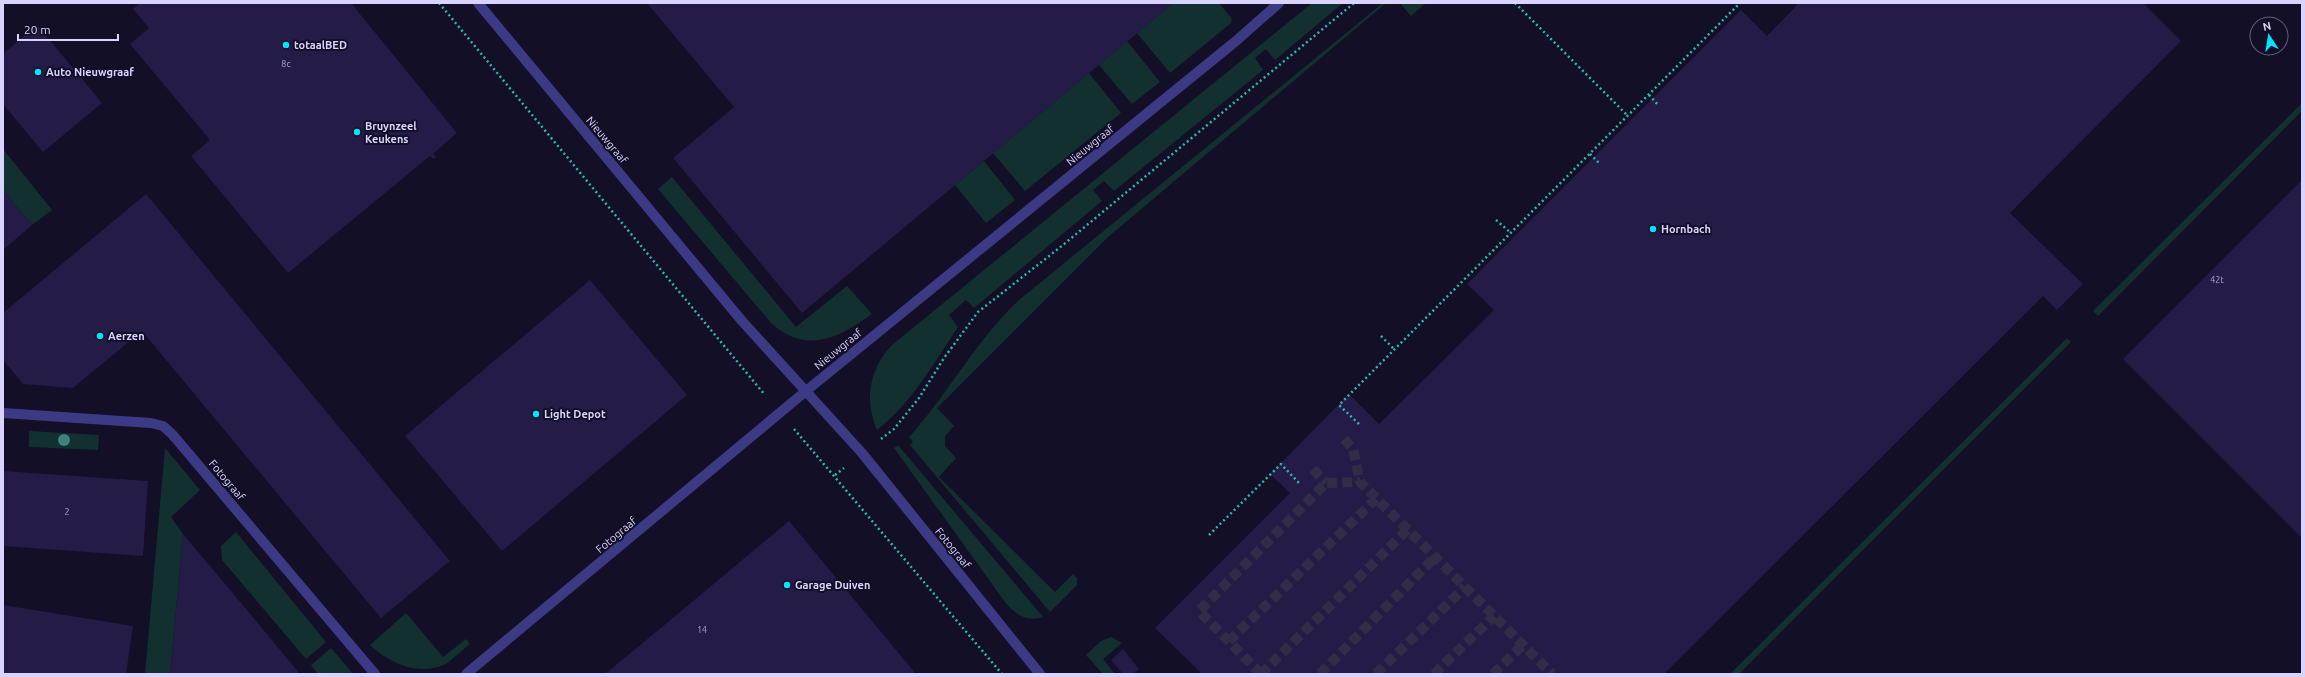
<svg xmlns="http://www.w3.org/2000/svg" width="2305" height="677" font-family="Ubuntu,sans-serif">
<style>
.green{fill:#12302f}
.building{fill:#241b47}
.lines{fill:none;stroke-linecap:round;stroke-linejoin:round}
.minor-tunnel{stroke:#312d47;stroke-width:10;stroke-dasharray:10 5;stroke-linecap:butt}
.path{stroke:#2fb8b0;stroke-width:2.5;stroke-dasharray:2 3;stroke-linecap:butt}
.minor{stroke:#3d3a85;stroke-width:10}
.tree{fill:#3d827b}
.poi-dot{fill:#00e5ff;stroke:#130f26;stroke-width:1.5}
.labels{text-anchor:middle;stroke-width:4;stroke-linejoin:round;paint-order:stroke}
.number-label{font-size:9px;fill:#aca6d1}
.poi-label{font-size:11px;font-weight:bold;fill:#d9d4ff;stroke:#130f26;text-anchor:start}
.street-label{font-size:11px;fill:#d9d4ff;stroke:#130f26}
</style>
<rect width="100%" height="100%" fill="#130f26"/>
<g class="green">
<path d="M 1173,3 L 1219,3 L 1232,19 L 1231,23 L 1170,73 L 1137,33 Z"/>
<path d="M 1312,3 L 1343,3 L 1275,60 L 1266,49 L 1255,58 L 1263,70 L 1114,191 L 1104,181 L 1093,190 L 1102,201 L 974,308 L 966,300 L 949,315 L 958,327 C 934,363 911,404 877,430 C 864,400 869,369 892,345 Z"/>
<path d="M 1383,3 L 1386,3 L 1108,237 L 937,408 L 954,426 L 945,436 L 945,446 L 956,458 L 939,477 L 1055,592 L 1073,574 L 1077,578 L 1077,585 L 1050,612 L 910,445 L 913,442 L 909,437 C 949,393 976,340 1019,300 Z"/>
<path d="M 1400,3 L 1426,3 L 1411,16 Z"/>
<path d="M 1127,41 L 1160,82 L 1132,104 L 1099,65 Z"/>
<path d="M 1089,73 L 1121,113 L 1025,191 L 993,153 Z"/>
<path d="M 2302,103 L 2302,111 L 2098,316 L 2093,311 Z"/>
<path d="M 3,149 L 52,210 L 32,225 L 3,190 Z"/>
<path d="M 984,161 L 1015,200 L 986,223 L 955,185 Z"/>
<path d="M 672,177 L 796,327 L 847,286 L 872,314 C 839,338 806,355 771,323 L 658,189 Z"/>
<path d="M 2067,338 L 2071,342 L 1739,674 L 1730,674 Z"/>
<path d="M 29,431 L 99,435 L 98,450 L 29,447 Z"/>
<path d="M 898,445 L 1043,617 C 1026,622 1016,615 1005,602 L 894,448 Z"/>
<path d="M 165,448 L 200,490 L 171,517 L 183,534 L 170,674 L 145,674 Z"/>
<path d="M 236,532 L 326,642 L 306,659 L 222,560 L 221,546 Z"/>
<path d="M 406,613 L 443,657 L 466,639 L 470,644 C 462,650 454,658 446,664 C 419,677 389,663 370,645 Z"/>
<path d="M 1111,637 L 1122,643 L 1103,659 L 1115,674 L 1103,674 L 1086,655 L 1101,641 Z"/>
<path d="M 331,648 L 353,674 L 318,674 L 311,665 Z"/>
</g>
<g class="building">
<path d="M 140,3 L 351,3 L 457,133 L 433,154 L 436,157 L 433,159 L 430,156 L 288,273 L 191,156 L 210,140 L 130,44 L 149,28 L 133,9 Z"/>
<path d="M 647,3 L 1173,3 L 802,313 L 673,158 L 734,107 Z"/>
<path d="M 1795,3 L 2143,3 L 2181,41 L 2010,213 L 2083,284 L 2057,310 L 2043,296 L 1664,674 L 1202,674 L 1155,628 L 1290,493 L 1270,474 L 1349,394 L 1379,424 L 1494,310 L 1467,284 L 1741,10 L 1767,36 L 1797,5 Z"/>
<path d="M 37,25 L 102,103 L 43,152 L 3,104 L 3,54 Z"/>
<path d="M 2302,180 L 2302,538 L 2123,359 Z"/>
<path d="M 3,190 L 32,225 L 3,250 Z"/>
<path d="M 146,194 L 450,561 L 381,618 L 142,331 L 73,388 L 23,384 L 3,360 L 3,313 Z"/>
<path d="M 590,280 L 687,395 L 502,551 L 405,436 Z"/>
<path d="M 3,471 L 148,481 L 143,556 L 3,546 Z"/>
<path d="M 789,521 L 916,674 L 605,674 L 668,622 Z"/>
<path d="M 183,534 L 257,622 L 300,674 L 170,674 Z"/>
<path d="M 3,605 L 133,626 L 126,674 L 3,674 Z"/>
<path d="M 1123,649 L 1139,669 L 1133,674 L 1123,674 L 1111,660 Z"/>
</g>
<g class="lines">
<g class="minor-tunnel">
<path d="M 1344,439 L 1353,449 L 1360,482 L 1552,674"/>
<path d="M 1313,469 L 1326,483"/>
<path d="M 1229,641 L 1376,499"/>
<path d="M 1261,674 L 1199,611 L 1326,483 L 1360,482"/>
<path d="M 1261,674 L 1407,530"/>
<path d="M 1320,674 L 1434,558"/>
<path d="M 1376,674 L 1465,587"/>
<path d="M 1434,674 L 1494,616"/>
<path d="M 1493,674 L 1523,645"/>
</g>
<g class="path">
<path d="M 439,3 L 765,395"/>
<path d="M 1515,3 L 1628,116"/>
<path d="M 1649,95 L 1659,106"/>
<path d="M 1590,154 L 1600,164"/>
<path d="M 1496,220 L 1511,233"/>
<path d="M 1381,336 L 1395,350"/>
<path d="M 1359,424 L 1339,405 L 1740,3"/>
<path d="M 794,429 L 1002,674"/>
<path d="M 881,439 L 894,429 L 919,398 L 944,358 L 978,312 L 1063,245 L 1354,3"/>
<path d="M 835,475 L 844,468"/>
<path d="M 1209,535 L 1281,464 L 1299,483"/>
</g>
<g class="minor">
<path d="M 478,3 L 742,321 L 862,453 L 1040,674"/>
<path d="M 3,413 L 151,423 L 163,426 L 172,434 L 375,674"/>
<path d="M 466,674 L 806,391 L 1236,41 L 1279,3"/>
</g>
</g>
<circle class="tree" cx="64" cy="440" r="6"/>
<g class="poi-dot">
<circle cx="286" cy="45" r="4"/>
<circle cx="38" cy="72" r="4"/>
<circle cx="357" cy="132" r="4"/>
<circle cx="1653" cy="229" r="4"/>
<circle cx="100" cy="336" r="4"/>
<circle cx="536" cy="414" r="4"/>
<circle cx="787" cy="585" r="4"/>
</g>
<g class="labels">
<g class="number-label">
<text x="286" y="67">8c</text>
<text x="2217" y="283">42t</text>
<text x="67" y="515">2</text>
<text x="702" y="633">14</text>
</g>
<g class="poi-label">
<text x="294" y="49">totaalBED</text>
<text x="46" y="76">Auto Nieuwgraaf</text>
<text x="365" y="130">Bruynzeel<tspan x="365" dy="13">Keukens</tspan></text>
<text x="1661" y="233">Hornbach</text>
<text x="108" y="340">Aerzen</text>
<text x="544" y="418">Light Depot</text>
<text x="795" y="589">Garage Duiven</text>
</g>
<g class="street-label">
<text transform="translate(607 140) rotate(50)" y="4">Nieuwgraaf</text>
<text transform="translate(1090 145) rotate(-39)" y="4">Nieuwgraaf</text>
<text transform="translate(838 349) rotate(-39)" y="4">Nieuwgraaf</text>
<text transform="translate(227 480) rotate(50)" y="4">Fotograaf</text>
<text transform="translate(616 535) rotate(-40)" y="4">Fotograaf</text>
<text transform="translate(953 548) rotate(51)" y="4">Fotograaf</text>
</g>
</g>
<rect width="2305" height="677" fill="none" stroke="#d9d4ff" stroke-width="8"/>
<g transform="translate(2269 36) rotate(348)"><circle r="19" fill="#130f26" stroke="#625e7d"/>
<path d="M0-3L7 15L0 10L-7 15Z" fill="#00e5ff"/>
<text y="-6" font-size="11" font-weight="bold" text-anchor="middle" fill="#d9d4ff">N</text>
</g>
<path d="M18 34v6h100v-6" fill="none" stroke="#d9d4ff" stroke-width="2"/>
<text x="24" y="34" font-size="12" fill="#d9d4ff" stroke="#130f26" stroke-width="3" paint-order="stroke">20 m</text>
</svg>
